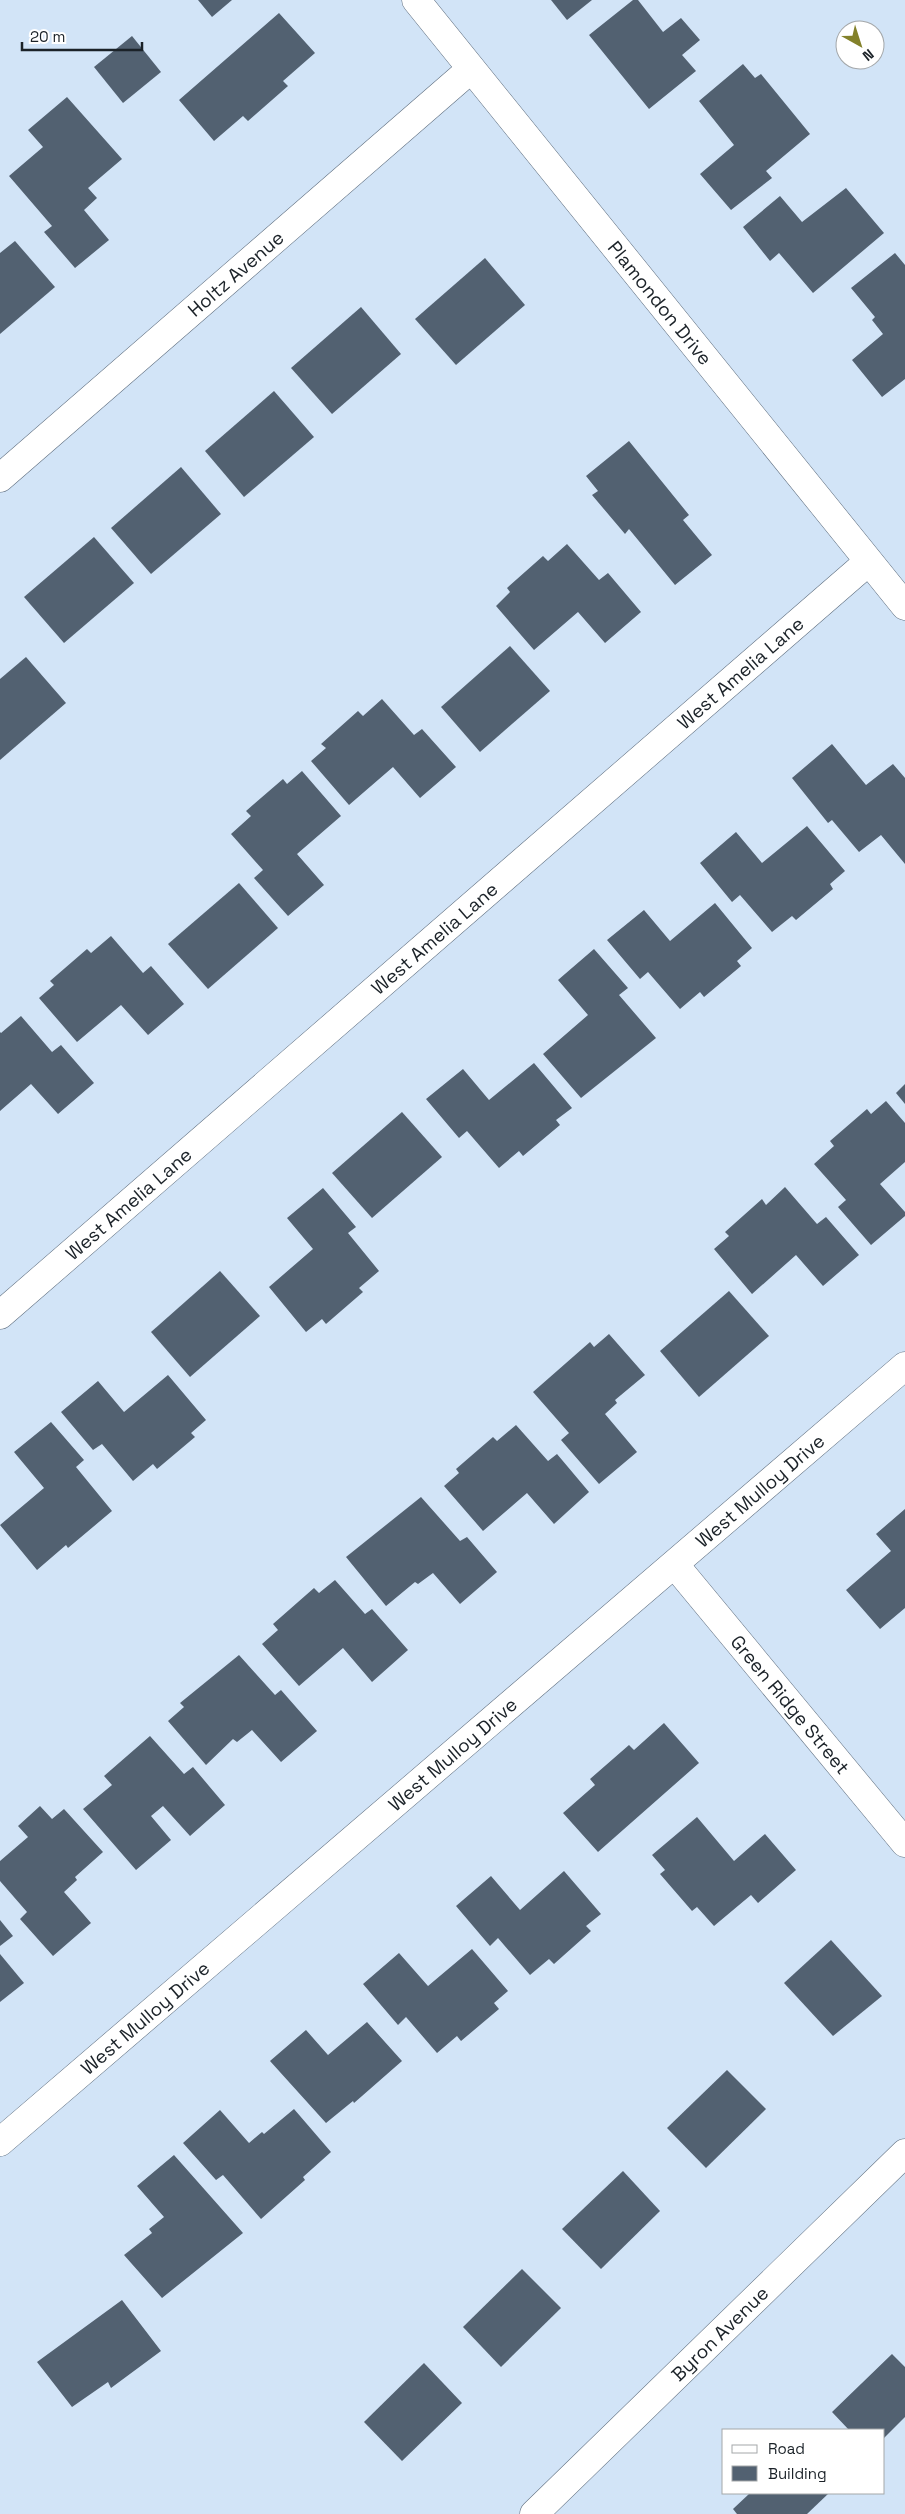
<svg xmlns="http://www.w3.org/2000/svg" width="905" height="2514" font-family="'Space Grotesk',sans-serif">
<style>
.building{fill:#526171}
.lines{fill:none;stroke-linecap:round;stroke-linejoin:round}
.street-casing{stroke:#5f6e7f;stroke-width:29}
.street{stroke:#fff;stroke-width:28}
.labels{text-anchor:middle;stroke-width:5;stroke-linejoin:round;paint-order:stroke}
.street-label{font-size:19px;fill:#1b2228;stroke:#fff}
</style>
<rect width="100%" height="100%" fill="#d2e4f7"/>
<g class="building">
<path d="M 198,0 L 232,0 L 212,17 Z"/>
<path d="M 551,0 L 592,0 L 567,20 Z"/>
<path d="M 633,0 L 638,0 L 663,32 L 681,18 L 700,40 L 682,55 L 696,71 L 649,109 L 589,35 Z"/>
<path d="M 279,13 L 315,53 L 283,81 L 288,86 L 248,121 L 243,116 L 214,141 L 179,100 Z"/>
<path d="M 132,36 L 161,72 L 123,103 L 94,67 Z"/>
<path d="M 743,64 L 755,78 L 761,74 L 810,134 L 766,171 L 772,178 L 731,210 L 700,174 L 734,145 L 699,101 Z"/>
<path d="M 67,97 L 122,159 L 88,188 L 97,198 L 84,210 L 109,240 L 75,268 L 44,232 L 52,226 L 9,176 L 43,147 L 28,130 Z"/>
<path d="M 846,188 L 884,233 L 813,293 L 779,253 L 770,261 L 743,227 L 780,196 L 802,222 Z"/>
<path d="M 15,241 L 55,287 L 0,334 L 0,253 Z"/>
<path d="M 895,253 L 905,265 L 905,379 L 882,397 L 852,360 L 883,334 L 872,320 L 875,317 L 851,288 Z"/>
<path d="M 485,258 L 525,305 L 456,365 L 415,319 Z"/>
<path d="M 361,307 L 401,354 L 332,414 L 291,368 Z"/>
<path d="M 274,391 L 314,437 L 244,497 L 205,451 Z"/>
<path d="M 629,441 L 689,515 L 683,520 L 712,555 L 675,585 L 629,529 L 625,534 L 592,495 L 598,491 L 586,476 Z"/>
<path d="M 181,467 L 221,514 L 151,574 L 111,528 Z"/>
<path d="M 94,537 L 134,583 L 64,643 L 24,597 Z"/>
<path d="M 567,544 L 599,580 L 608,573 L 641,612 L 605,643 L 578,612 L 534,650 L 496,606 L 510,592 L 507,588 L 543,556 L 548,561 Z"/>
<path d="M 510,646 L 550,691 L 480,752 L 441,707 Z"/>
<path d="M 26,657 L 66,703 L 0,760 L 0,679 Z"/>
<path d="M 382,699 L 414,735 L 422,729 L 456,767 L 420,798 L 393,767 L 349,805 L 311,761 L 326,748 L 321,744 L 358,711 L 363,716 Z"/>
<path d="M 832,744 L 866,785 L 893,764 L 905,778 L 905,864 L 881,835 L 859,852 L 832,820 L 828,823 L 792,778 Z"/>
<path d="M 302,771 L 341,816 L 297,854 L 324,885 L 288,916 L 254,878 L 263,870 L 231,834 L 251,816 L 246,811 L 283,779 L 287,784 Z"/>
<path d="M 807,826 L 845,871 L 830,884 L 833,889 L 796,920 L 792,916 L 772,932 L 740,895 L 732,902 L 700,863 L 736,832 L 762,863 Z"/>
<path d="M 239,883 L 278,928 L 208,989 L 168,944 Z"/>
<path d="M 715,903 L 752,948 L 737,961 L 741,966 L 704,997 L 700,992 L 680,1009 L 648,972 L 640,979 L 607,940 L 644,910 L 670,941 Z"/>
<path d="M 111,936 L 143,973 L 151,966 L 184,1004 L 148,1035 L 121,1005 L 77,1042 L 39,998 L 54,985 L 50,981 L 87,949 L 91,953 Z"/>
<path d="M 594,949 L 628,988 L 619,995 L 656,1038 L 581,1098 L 543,1054 L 588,1015 L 558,980 Z"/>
<path d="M 21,1016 L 52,1052 L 61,1045 L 94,1083 L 58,1114 L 31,1084 L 0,1111 L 0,1032 L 1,1033 Z"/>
<path d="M 534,1063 L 572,1108 L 556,1120 L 560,1125 L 523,1156 L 519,1151 L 499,1168 L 467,1131 L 459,1138 L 426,1099 L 463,1069 L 489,1100 Z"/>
<path d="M 905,1084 L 905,1104 L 896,1093 Z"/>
<path d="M 886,1101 L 905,1123 L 905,1162 L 880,1184 L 905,1212 L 905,1216 L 871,1245 L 838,1207 L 846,1200 L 814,1164 L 834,1146 L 830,1141 L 867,1109 L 871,1114 Z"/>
<path d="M 402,1112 L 442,1157 L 372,1218 L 332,1173 Z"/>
<path d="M 785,1187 L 817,1224 L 826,1217 L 859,1255 L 823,1286 L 796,1255 L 752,1294 L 714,1249 L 729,1236 L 725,1232 L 762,1199 L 766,1205 Z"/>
<path d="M 323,1188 L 356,1227 L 348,1233 L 379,1271 L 359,1288 L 363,1292 L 326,1324 L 322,1319 L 306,1332 L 269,1287 L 313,1249 L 287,1218 Z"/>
<path d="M 220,1271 L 260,1316 L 190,1377 L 151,1332 Z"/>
<path d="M 729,1291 L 769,1336 L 699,1397 L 660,1351 Z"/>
<path d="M 609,1334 L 645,1375 L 615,1400 L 617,1403 L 605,1414 L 637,1452 L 599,1484 L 561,1440 L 569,1433 L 533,1392 L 590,1342 L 594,1347 Z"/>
<path d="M 168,1375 L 206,1420 L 191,1433 L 195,1437 L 157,1469 L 153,1464 L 133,1481 L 102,1444 L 93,1450 L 61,1412 L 98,1381 L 124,1412 Z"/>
<path d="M 51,1422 L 84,1460 L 76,1467 L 112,1511 L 68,1548 L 66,1545 L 37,1570 L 0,1525 L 44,1488 L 14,1452 Z"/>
<path d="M 516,1425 L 548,1461 L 557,1454 L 589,1492 L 554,1524 L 527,1493 L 483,1531 L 444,1486 L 459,1473 L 456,1469 L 493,1437 L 497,1441 Z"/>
<path d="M 421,1497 L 460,1541 L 467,1537 L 497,1572 L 460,1604 L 433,1573 L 418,1584 L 415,1582 L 386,1606 L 346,1557 Z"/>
<path d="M 905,1509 L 905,1608 L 880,1629 L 846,1590 L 891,1551 L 876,1534 Z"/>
<path d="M 335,1580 L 365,1614 L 372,1609 L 408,1650 L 372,1682 L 343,1648 L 299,1686 L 262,1644 L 278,1630 L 273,1624 L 314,1588 L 319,1593 Z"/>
<path d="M 239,1655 L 275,1695 L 281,1690 L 317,1731 L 281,1762 L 252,1730 L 237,1742 L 233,1739 L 206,1765 L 168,1721 L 184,1707 L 180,1703 Z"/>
<path d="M 664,1723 L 699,1763 L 598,1852 L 563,1813 L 595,1785 L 590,1779 L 629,1745 L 634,1750 Z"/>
<path d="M 150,1736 L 184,1774 L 193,1767 L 225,1805 L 190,1836 L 163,1806 L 151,1816 L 171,1840 L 136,1870 L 83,1809 L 112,1785 L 104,1776 Z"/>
<path d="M 40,1806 L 52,1819 L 64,1809 L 103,1852 L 75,1877 L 77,1880 L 64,1892 L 91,1923 L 53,1956 L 20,1919 L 27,1912 L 0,1881 L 0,1861 L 28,1837 L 18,1826 Z"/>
<path d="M 697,1817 L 734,1861 L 765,1834 L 796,1870 L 758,1903 L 751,1895 L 714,1926 L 697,1907 L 692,1911 L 660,1874 L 665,1870 L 652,1855 Z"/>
<path d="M 564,1871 L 601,1914 L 586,1926 L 591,1931 L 554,1964 L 549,1959 L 530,1975 L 498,1938 L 490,1946 L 456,1906 L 491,1876 L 520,1910 Z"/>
<path d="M 0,1920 L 13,1936 L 0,1946 Z"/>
<path d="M 831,1940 L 882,1996 L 833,2036 L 784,1983 Z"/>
<path d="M 472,1949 L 508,1991 L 494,2003 L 499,2009 L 461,2041 L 457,2036 L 437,2053 L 406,2017 L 398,2025 L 363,1984 L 399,1953 L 428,1986 Z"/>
<path d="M 0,1954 L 24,1983 L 0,2002 Z"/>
<path d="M 367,2022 L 402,2061 L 354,2103 L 353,2101 L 326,2123 L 270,2061 L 306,2030 L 328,2055 Z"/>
<path d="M 727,2070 L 766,2109 L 706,2168 L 667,2128 Z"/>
<path d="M 294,2109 L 331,2152 L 303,2177 L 305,2180 L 261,2219 L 223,2175 L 216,2180 L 183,2143 L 220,2110 L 249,2143 L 262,2132 L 264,2134 Z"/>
<path d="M 174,2155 L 243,2233 L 162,2298 L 124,2255 L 152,2233 L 149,2229 L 164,2217 L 137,2186 Z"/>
<path d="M 623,2171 L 660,2211 L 601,2269 L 562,2229 Z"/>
<path d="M 522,2269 L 561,2308 L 501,2367 L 463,2327 Z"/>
<path d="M 122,2300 L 161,2351 L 111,2388 L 108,2382 L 72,2407 L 37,2362 Z"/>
<path d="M 892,2354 L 905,2367 L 905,2417 L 884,2438 L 884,2430 L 849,2430 L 832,2412 Z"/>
<path d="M 424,2363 L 462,2403 L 402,2461 L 364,2422 Z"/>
<path d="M 750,2493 L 829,2493 L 807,2514 L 737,2514 L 733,2509 Z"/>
</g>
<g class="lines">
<g class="street-casing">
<g id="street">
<path id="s1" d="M 416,0 L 905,606"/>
<path id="s2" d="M 0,478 L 471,69"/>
<path id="s3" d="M 0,1315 L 868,562"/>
<path id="s4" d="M 675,1565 L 905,1843"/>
<path id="s5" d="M 0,2142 L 905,1366"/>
<path id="s6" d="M 534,2514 L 905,2153"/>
</g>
</g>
<use href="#street" class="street"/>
</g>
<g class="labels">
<g class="street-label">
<text dy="7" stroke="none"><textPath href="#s2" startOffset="312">Holtz Avenue</textPath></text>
<text dy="7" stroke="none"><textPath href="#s1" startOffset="389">Plamondon Drive</textPath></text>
<text dy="7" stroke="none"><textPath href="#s3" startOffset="980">West Amelia Lane</textPath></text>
<text dy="7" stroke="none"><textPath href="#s3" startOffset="575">West Amelia Lane</textPath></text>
<text dy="7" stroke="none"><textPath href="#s3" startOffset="170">West Amelia Lane</textPath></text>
<text dy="7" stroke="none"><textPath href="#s5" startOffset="1001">West Mulloy Drive</textPath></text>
<text dy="7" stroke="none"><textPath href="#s4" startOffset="181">Green Ridge Street</textPath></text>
<text dy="7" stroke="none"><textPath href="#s5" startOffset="596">West Mulloy Drive</textPath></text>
<text dy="7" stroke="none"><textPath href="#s5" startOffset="191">West Mulloy Drive</textPath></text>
<text dy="7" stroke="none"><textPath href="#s6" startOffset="259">Byron Avenue</textPath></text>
</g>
</g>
<rect x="722" y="2429" width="162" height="65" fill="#ffffff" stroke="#a4a7a9"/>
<rect x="732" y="2445" width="25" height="8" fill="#ffffff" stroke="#a4a7a9"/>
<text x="768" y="2454" font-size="15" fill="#1b2228">Road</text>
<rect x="732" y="2466" width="25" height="15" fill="#526171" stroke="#a4a7a9"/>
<text x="768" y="2479" font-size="15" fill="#1b2228">Building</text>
<g transform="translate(860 45) rotate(141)"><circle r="24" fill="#ffffff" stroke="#a4a7a9"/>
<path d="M0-4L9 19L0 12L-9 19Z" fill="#83812a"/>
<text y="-8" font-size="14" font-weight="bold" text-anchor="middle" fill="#1b2228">N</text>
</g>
<path d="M22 42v8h120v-8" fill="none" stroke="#1b2228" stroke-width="2.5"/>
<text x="30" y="42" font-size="15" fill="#1b2228" stroke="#ffffff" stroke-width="4" paint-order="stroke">20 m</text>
</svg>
